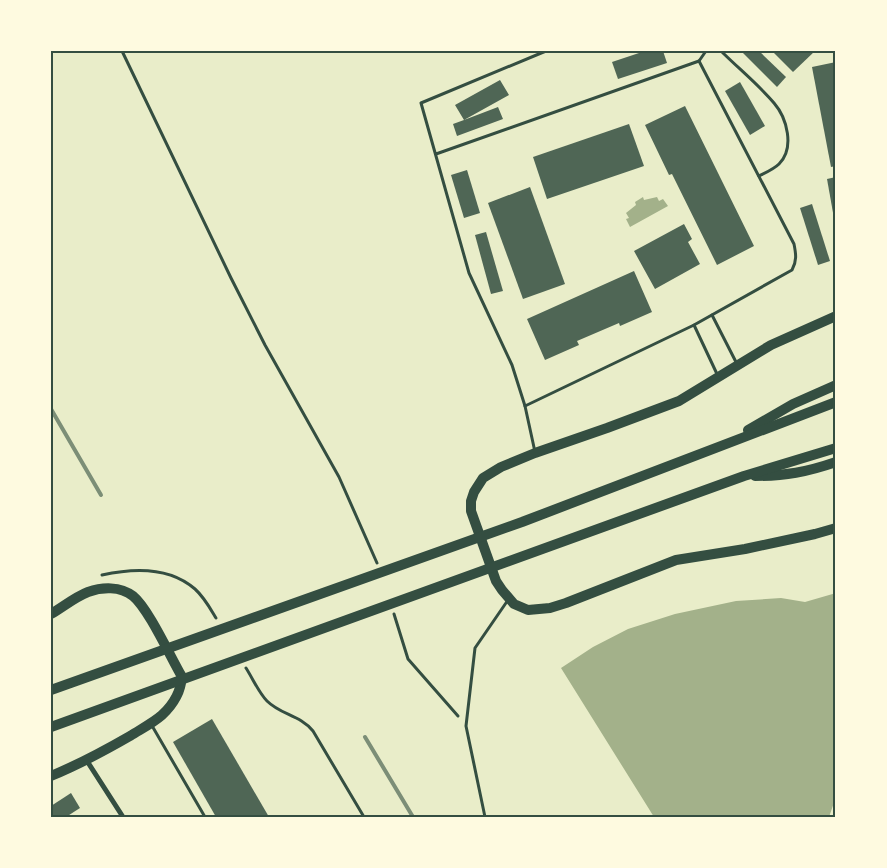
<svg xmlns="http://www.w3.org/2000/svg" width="887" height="868" font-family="Montserrat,sans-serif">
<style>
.water{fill:#a3b18a}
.building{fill:#4f6655}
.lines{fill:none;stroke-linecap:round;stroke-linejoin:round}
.path{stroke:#344e41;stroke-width:3}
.service{stroke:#344e41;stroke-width:3}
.minor{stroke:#344e41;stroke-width:5}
.secondary{stroke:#344e41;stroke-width:10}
.rail{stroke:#7c8e77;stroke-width:4}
.neatline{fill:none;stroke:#344e41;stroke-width:2}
</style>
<rect width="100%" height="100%" fill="#e9edc9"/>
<g class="water">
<path d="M 643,197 L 644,200 L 657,197 L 659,201 L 663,199 L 668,206 L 630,227 L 626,219 L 629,218 L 626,213 L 636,205 L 635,202 Z"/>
<path d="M 836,593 L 836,797 L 829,817 L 654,817 L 561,668 L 593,647 L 628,629 L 675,614 L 736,601 L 781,598 L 805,602 Z"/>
</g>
<g class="building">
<path d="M 645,51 L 663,51 L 667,63 L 618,79 L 612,62 Z"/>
<path d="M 741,51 L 759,51 L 786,77 L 777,87 Z"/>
<path d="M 772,51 L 815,51 L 793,72 Z"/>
<path d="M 836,62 L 836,166 L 831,167 L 812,67 Z"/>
<path d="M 500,80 L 509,95 L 464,120 L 498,107 L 503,119 L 457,136 L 453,124 L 464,120 L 455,105 Z"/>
<path d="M 740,82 L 765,126 L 750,135 L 725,91 Z"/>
<path d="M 685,106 L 754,246 L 717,265 L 672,174 L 669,175 L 645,125 Z"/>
<path d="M 629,124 L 644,166 L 547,199 L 533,157 Z"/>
<path d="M 467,170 L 480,213 L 464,218 L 451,175 Z"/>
<path d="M 836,177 L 836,224 L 835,224 L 827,179 Z"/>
<path d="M 530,187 L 565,284 L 523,299 L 488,203 Z"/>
<path d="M 812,204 L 830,261 L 818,265 L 800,208 Z"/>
<path d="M 684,224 L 692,239 L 688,242 L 700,264 L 655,289 L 634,251 Z"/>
<path d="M 486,232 L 503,291 L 491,294 L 475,235 Z"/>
<path d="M 634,271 L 652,312 L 620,326 L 619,323 L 577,341 L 579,345 L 545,360 L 527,319 Z"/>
<path d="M 212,719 L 269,817 L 216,817 L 173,742 Z"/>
<path d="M 71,793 L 80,808 L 66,817 L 51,817 L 51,806 Z"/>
</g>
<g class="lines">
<g class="path">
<path d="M 122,51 L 231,278 L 265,345 L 339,477 L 377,563"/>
<path d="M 102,575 C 133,568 170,567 195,589 C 204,597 210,608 216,618"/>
<path d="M 394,614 L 408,659 L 458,716"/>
<path d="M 246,668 C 253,679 259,693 267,701 C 281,715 300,715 313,731 L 364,817"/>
</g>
<g class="service">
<path d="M 721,51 C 738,68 759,85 774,103 C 787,118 795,148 779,164 C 774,169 765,173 759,176"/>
<path d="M 699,61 L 706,51"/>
<path d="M 436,154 L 699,61 L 794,244 C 796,254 797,261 792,270 L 694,325 L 525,406 L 512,365 L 469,273 L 421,103 L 546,51"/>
<path d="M 712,315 L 737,364"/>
<path d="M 694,325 L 717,374"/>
<path d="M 525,406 L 535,452"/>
<path d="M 151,724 L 205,817"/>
<path d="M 485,817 L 466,726 L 475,648 L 508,600"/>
</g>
<path class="minor" d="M 87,761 L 123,817"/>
<g class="secondary">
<path d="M 836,316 L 771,345 L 679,401 L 607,428 L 535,453 L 501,467 L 483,478 L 474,492 L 471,501 L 471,511 L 496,581 L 502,590 L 514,604 L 528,610 L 550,608 L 566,603 L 676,560 L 745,549 L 815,534 L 836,528"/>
<path d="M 748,430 L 793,404 L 836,385"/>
<path d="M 755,476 C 785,476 807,472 836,462"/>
<path d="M 51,614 C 63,607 75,597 88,592 C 102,587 120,586 133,596 C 148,608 170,656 181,675 C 183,689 173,705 162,715 C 153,723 141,729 130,736 C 104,751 80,764 51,776"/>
<path d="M 51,690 L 522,522 L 836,402"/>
<path d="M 51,727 L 744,476 L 836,448"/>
</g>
<g class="rail">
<path d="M 51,409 L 101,495"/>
<path d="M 365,737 L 413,817"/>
</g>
</g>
<rect width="887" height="868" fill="none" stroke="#fefae0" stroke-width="105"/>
<rect x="52" y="52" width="782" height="764" class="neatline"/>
</svg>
